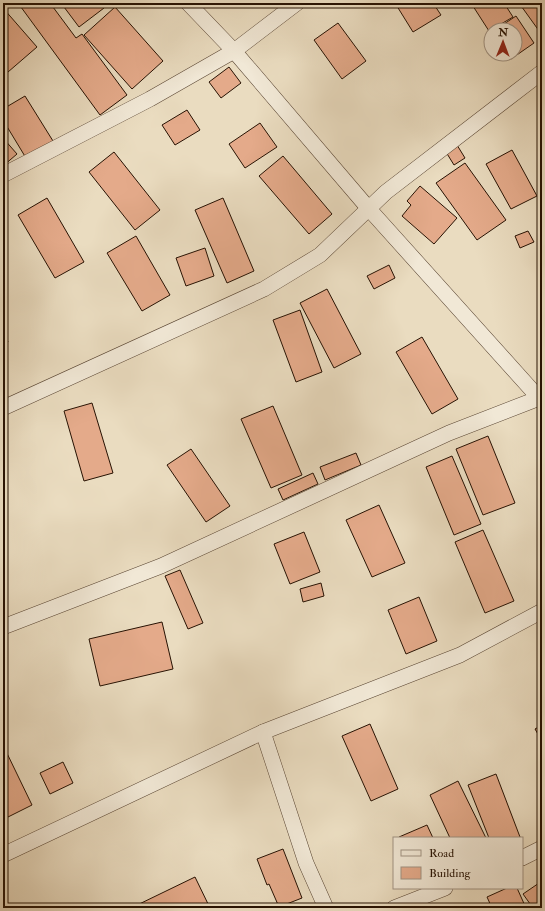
<svg xmlns="http://www.w3.org/2000/svg" width="545" height="911" font-family="'IM FELL Double Pica',serif">
<style>
.building{fill:#e4aa8a;stroke:#271203}
.lines{fill:none;stroke-linecap:round;stroke-linejoin:round}
.street-casing{stroke:#584432;stroke-width:16}
.street{stroke:#f1e8d6;stroke-width:15}
</style>
<rect width="100%" height="100%" fill="#eadcc0"/>
<filter id="stains"><feTurbulence type="fractalNoise" baseFrequency=".005" numOctaves="4"/><feColorMatrix values="0 0 0 0 .2 0 0 0 0 .09 0 0 0 0 .02 0 0 0 .5 -.17"/></filter>
<radialGradient id="worn" r=".72"><stop offset=".6" stop-color="#630" stop-opacity="0"/><stop offset="1" stop-color="#630" stop-opacity=".3"/></radialGradient>
<g class="building">
<path d="M 18,3 L 50,3 L 76,38 L 82,34 L 127,95 L 100,115 Z"/>
<path d="M 61,3 L 100,3 L 104,8 L 79,27 Z"/>
<path d="M 395,3 L 433,3 L 441,15 L 413,32 Z"/>
<path d="M 471,3 L 504,3 L 513,17 L 489,31 Z"/>
<path d="M 519,3 L 542,3 L 542,35 Z"/>
<path d="M 115,7 L 163,61 L 132,89 L 84,35 Z"/>
<path d="M 3,8 L 37,47 L 8,72 L 3,66 Z"/>
<path d="M 516,16 L 534,43 L 511,59 L 507,54 L 515,54 L 515,30 L 495,30 Z"/>
<path d="M 338,23 L 366,61 L 342,79 L 314,40 Z"/>
<path d="M 229,67 L 241,83 L 221,98 L 209,82 Z"/>
<path d="M 25,96 L 53,141 L 26,158 L 3,120 L 3,109 Z"/>
<path d="M 187,110 L 200,130 L 175,145 L 162,125 Z"/>
<path d="M 260,123 L 277,147 L 245,168 L 229,144 Z"/>
<path d="M 3,138 L 17,154 L 3,166 Z"/>
<path d="M 457,145 L 465,158 L 454,165 L 446,152 Z"/>
<path d="M 512,150 L 537,196 L 511,209 L 486,164 Z"/>
<path d="M 114,152 L 160,210 L 135,230 L 89,172 Z"/>
<path d="M 283,156 L 332,214 L 309,234 L 259,176 Z"/>
<path d="M 465,163 L 506,220 L 477,240 L 436,183 Z"/>
<path d="M 420,186 L 457,218 L 434,244 L 402,216 L 411,205 L 407,201 Z"/>
<path d="M 47,198 L 84,262 L 55,278 L 18,215 Z"/>
<path d="M 223,198 L 254,271 L 227,283 L 195,210 Z"/>
<path d="M 528,231 L 534,242 L 520,248 L 515,236 Z"/>
<path d="M 136,236 L 170,295 L 142,311 L 107,253 Z"/>
<path d="M 205,248 L 214,276 L 186,286 L 176,258 Z"/>
<path d="M 389,265 L 395,278 L 374,289 L 367,276 Z"/>
<path d="M 327,289 L 361,354 L 334,368 L 300,303 Z"/>
<path d="M 300,310 L 322,372 L 296,382 L 273,320 Z"/>
<path d="M 3,329 L 8,342 L 3,344 Z"/>
<path d="M 422,337 L 458,399 L 432,414 L 396,352 Z"/>
<path d="M 92,403 L 113,473 L 84,481 L 64,411 Z"/>
<path d="M 273,406 L 302,475 L 271,488 L 241,419 Z"/>
<path d="M 488,436 L 515,503 L 483,515 L 456,449 Z"/>
<path d="M 191,449 L 230,506 L 206,522 L 167,465 Z"/>
<path d="M 356,453 L 361,465 L 325,480 L 320,467 Z"/>
<path d="M 452,456 L 481,524 L 454,535 L 426,467 Z"/>
<path d="M 313,473 L 318,484 L 283,500 L 278,489 Z"/>
<path d="M 379,505 L 405,563 L 372,577 L 346,520 Z"/>
<path d="M 483,530 L 514,601 L 485,613 L 455,542 Z"/>
<path d="M 304,532 L 320,572 L 290,584 L 274,544 Z"/>
<path d="M 180,570 L 203,623 L 188,629 L 165,576 Z"/>
<path d="M 321,583 L 324,596 L 303,602 L 300,589 Z"/>
<path d="M 419,597 L 437,641 L 406,654 L 388,610 Z"/>
<path d="M 162,622 L 173,669 L 100,686 L 89,639 Z"/>
<path d="M 370,724 L 398,789 L 371,801 L 342,736 Z"/>
<path d="M 542,725 L 542,741 L 535,729 Z"/>
<path d="M 3,745 L 32,805 L 6,818 L 3,812 Z"/>
<path d="M 63,762 L 73,783 L 50,794 L 40,773 Z"/>
<path d="M 496,774 L 520,837 L 519,838 L 489,838 L 468,785 Z"/>
<path d="M 458,781 L 486,838 L 450,838 L 430,795 Z"/>
<path d="M 427,825 L 433,838 L 400,838 L 399,837 Z"/>
<path d="M 283,849 L 302,898 L 279,907 L 269,884 L 267,885 L 257,859 Z"/>
<path d="M 195,877 L 210,908 L 131,908 Z"/>
<path d="M 542,881 L 542,908 L 533,908 L 523,894 Z"/>
<path d="M 507,888 L 517,888 L 526,908 L 492,908 L 487,897 Z"/>
</g>
<g class="lines">
<g class="street-casing">
<g id="street">
<path d="M 188,3 L 234,51 L 369,209 L 539,398"/>
<path d="M 3,175 L 150,99 L 234,51 L 297,3"/>
<path d="M 3,408 L 264,289 L 320,255 L 386,192 L 542,72"/>
<path d="M 3,627 L 161,566 L 449,433 L 542,397"/>
<path d="M 263,732 L 306,863 L 326,908"/>
<path d="M 3,855 L 263,732 L 460,655 L 542,611"/>
<path d="M 522,858 L 542,848"/>
<path d="M 394,908 L 445,888"/>
</g>
</g>
<use href="#street" class="street"/>
</g>
<rect width="545" height="911" fill="none" stroke="#eadcc0" stroke-width="16"/>
<rect x="4" y="4" width="537" height="903" fill="none" stroke="#271203" stroke-width="2"/>
<rect x="8" y="8" width="529" height="895" fill="none" stroke="#271203"/>
<rect x="393" y="837" width="130" height="52" fill="#f1e8d6" stroke="#a09282"/>
<rect x="401" y="850" width="20" height="6" fill="#f1e8d6" stroke="#a09282"/>
<text x="429" y="857" font-size="12" fill="#271203">Road</text>
<rect x="401" y="867" width="20" height="12" fill="#e4aa8a" stroke="#a09282"/>
<text x="429" y="877" font-size="12" fill="#271203">Building</text>
<g transform="translate(503 42) rotate(1)"><circle r="19" fill="#f1e8d6" stroke="#a09282"/>
<path d="M0-3L7 15L0 10L-7 15Z" fill="#8f2418"/>
<text y="-6" font-size="11" font-weight="bold" text-anchor="middle" fill="#271203">N</text>
</g>
<rect width="100%" height="100%" filter="url(#stains)"/>
<rect width="100%" height="100%" fill="url(#worn)"/>
</svg>
